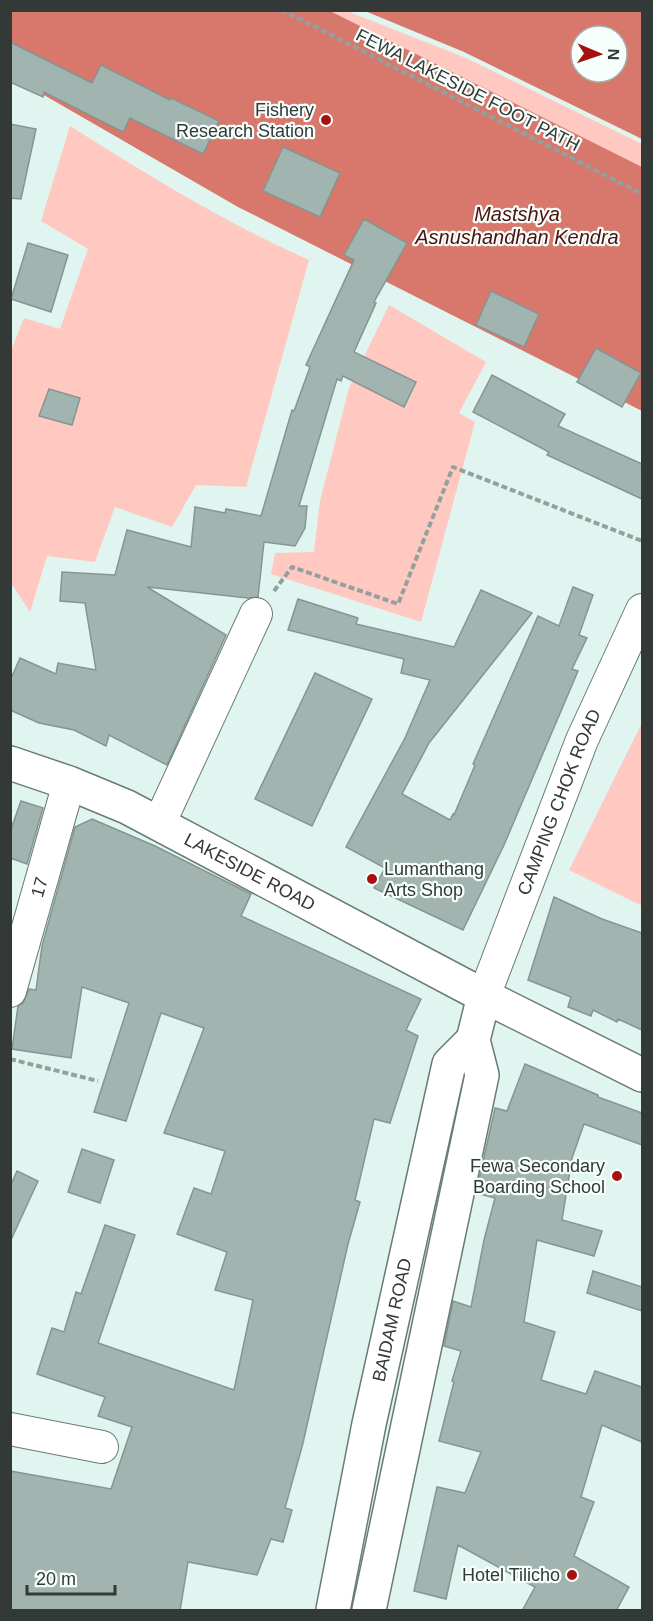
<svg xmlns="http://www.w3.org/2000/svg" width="653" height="1621" font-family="Helvetica,sans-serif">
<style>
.green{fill:#ffc9c1}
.water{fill:#d8786c;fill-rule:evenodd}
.building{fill:#a1b4af;stroke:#849692;stroke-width:1.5}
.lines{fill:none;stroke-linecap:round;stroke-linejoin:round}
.minor-casing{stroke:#697b76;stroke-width:34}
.major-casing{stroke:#697b76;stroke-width:36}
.path{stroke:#92a19d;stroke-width:4;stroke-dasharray:6 3;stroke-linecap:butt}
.minor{stroke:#fff;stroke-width:32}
.major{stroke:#fff;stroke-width:33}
.poi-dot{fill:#a61110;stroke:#f7fffd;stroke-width:2}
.labels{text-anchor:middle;stroke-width:4.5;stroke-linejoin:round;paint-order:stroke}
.street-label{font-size:18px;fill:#323937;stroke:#f7fffd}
.poi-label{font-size:18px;fill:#323937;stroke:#f7fffd;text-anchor:end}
.water-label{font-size:20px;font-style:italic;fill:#4e110d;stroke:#f7fffd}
</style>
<rect width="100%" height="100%" fill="#e0f5ef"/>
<g class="green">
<path d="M 204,11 L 347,11 L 466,58 L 642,144 L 642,220 Z"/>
<path d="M 70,126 C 148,175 225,223 309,260 L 246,487 L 196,485 L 172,527 L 115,507 L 95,562 L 47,556 L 30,612 L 11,583 L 11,351 L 24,318 L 60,329 L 88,249 L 41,221 Z"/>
<path d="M 389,305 L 486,362 L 459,413 L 475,422 L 421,622 L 271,574 L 275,553 L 314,552 L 320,501 L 349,388 Z"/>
<path d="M 642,723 L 642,906 L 569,870 Z"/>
</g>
<g class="water">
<path d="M 11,11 L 330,11 L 642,167 L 642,411 L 238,207 L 11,76 Z"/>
<path d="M 365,11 L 642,11 L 642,139 L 464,52 ZM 581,36 L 617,36 L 617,72 L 581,72 Z"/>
</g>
<g class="building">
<path d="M 10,42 L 92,83 L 101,65 L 170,100 L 171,98 L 219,121 L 203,154 L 130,118 L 123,132 L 44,92 L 43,97 L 10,82 Z"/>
<path d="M 10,124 L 36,129 L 21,199 L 10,198 Z"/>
<path d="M 283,147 L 340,173 L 320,217 L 263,191 Z"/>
<path d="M 364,219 L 407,243 L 374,302 L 376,303 L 354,352 L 416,382 L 404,407 L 343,376 L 341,381 L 337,379 L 299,506 L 307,506 L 305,528 L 295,546 L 264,542 L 258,597 L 248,598 L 147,587 L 226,635 L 167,765 L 109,735 L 106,746 L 74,730 L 39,723 L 10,710 L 10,681 L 20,658 L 56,674 L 58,663 L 96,670 L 85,603 L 60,601 L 62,572 L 115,575 L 127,530 L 191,547 L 195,507 L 225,513 L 226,509 L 261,516 L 292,410 L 294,411 L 310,367 L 306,365 L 354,260 L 344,255 Z"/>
<path d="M 28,243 L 68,255 L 51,312 L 11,299 Z"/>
<path d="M 491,291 L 539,314 L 524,347 L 476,325 Z"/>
<path d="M 596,348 L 641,373 L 622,407 L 577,382 Z"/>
<path d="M 492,375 L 565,414 L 558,426 L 642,464 L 642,499 L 547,455 L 549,452 L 473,412 Z"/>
<path d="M 49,389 L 80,398 L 72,425 L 39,416 Z"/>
<path d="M 573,587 L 593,595 L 579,635 L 587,638 L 572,669 L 578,671 L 504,845 L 463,930 L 374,888 L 385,868 L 346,847 L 405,738 L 430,680 L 401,673 L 404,659 L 288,630 L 298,599 L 358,618 L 356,624 L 454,647 L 481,590 L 532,613 L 429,743 L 402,794 L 450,820 L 453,814 L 454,815 L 475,765 L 473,764 L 538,616 L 559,626 Z"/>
<path d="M 315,673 L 372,699 L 312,826 L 255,799 Z"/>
<path d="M 21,801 L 43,808 L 27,864 L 10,858 L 10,832 Z"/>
<path d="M 92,819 L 155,846 L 251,894 L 241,916 L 421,999 L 406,1030 L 418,1036 L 390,1123 L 374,1119 L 355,1200 L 360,1202 L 348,1244 L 303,1443 L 285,1508 L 292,1510 L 283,1542 L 271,1539 L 257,1575 L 188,1562 L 180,1611 L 10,1611 L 10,1471 L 111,1489 L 132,1427 L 98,1416 L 105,1397 L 37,1374 L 52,1328 L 64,1332 L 76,1292 L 81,1294 L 105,1225 L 135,1235 L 98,1343 L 234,1390 L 253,1300 L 215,1290 L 227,1252 L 177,1234 L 194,1188 L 211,1194 L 225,1151 L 164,1133 L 204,1028 L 161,1013 L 126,1121 L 94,1112 L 129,1003 L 82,987 L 71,1058 L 12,1049 L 18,1006 L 23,1003 L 29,989 L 36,990 L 42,946 L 75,827 Z"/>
<path d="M 554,897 L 602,919 L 642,933 L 642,1030 L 618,1019 L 617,1022 L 593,1010 L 591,1016 L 568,1007 L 571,997 L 528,980 Z"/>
<path d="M 525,1064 L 598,1095 L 598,1097 L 642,1113 L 642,1145 L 584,1124 L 572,1158 L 562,1220 L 602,1231 L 594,1256 L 537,1240 L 524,1322 L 555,1332 L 541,1380 L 586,1394 L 595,1371 L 642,1387 L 642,1442 L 602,1425 L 581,1497 L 594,1502 L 574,1556 L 629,1587 L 616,1611 L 522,1611 L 535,1587 L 458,1545 L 446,1599 L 414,1591 L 437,1487 L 465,1493 L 481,1452 L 439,1441 L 454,1382 L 452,1381 L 461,1351 L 444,1346 L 453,1301 L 471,1307 L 484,1240 L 495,1198 L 476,1193 L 495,1108 L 507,1111 Z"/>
<path d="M 82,1149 L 114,1160 L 100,1203 L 68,1192 Z"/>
<path d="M 17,1171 L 38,1181 L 10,1242 L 10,1187 Z"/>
<path d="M 593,1271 L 642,1287 L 642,1311 L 587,1293 Z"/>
</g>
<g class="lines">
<g class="minor-casing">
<g id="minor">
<path d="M 159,824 L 256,614"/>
<path id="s1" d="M 10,991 L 69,783"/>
<path id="s2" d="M 484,996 L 582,740 L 642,610"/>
<path d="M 10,1429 L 102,1447"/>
</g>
</g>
<g class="major-casing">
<g id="major">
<path id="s3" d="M 10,763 L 69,783 L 127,807 L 484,996 L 642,1075"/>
<path id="s4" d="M 333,1610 L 369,1424 L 449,1064 L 473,1040"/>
<path d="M 369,1610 L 482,1075 L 473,1040 L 484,996"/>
</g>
</g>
<g class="path">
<path d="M 281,10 L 302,20 L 642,194"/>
<path d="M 274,591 L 292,567 L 398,604 L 453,467 L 642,541"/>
<path d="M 10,1059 L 98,1081"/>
</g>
<use href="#minor" class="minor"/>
<use href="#major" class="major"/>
</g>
<g class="poi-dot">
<circle cx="326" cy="120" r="6"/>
<circle cx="372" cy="879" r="6"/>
<circle cx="617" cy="1176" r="6"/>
<circle cx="572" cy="1575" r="6"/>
</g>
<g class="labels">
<g class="street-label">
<text transform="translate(468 90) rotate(27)" y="6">FEWA LAKESIDE FOOT PATH</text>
<text dy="6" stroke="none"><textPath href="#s2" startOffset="208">CAMPING CHOK ROAD</textPath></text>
<text dy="6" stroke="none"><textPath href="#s3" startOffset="264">LAKESIDE ROAD</textPath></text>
<text dy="6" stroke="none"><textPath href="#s1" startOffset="108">17</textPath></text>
<text dy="6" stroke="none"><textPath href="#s4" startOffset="296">BAIDAM ROAD</textPath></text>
</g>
<g class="poi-label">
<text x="314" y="116">Fishery<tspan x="314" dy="21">Research Station</tspan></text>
<text x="384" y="875" text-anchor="start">Lumanthang<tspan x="384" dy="21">Arts Shop</tspan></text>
<text x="605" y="1172">Fewa Secondary<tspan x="605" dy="21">Boarding School</tspan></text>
<text x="560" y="1581">Hotel Tilicho</text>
</g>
<g class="water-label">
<text x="517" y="221">Mastshya<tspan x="517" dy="23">Asnushandhan Kendra</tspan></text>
</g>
</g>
<rect width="653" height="1621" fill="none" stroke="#323937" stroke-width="24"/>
<g transform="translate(599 54) rotate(92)"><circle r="28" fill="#f7fffd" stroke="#a8b0ae" stroke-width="1.5"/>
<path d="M0-4.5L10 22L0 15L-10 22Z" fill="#a61110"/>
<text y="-9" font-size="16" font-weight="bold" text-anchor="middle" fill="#323937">N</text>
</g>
<path d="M27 1585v9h88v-9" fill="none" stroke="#323937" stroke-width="3"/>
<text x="36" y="1585" font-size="18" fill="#323937" stroke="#f7fffd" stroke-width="4.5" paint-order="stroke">20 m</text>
</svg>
